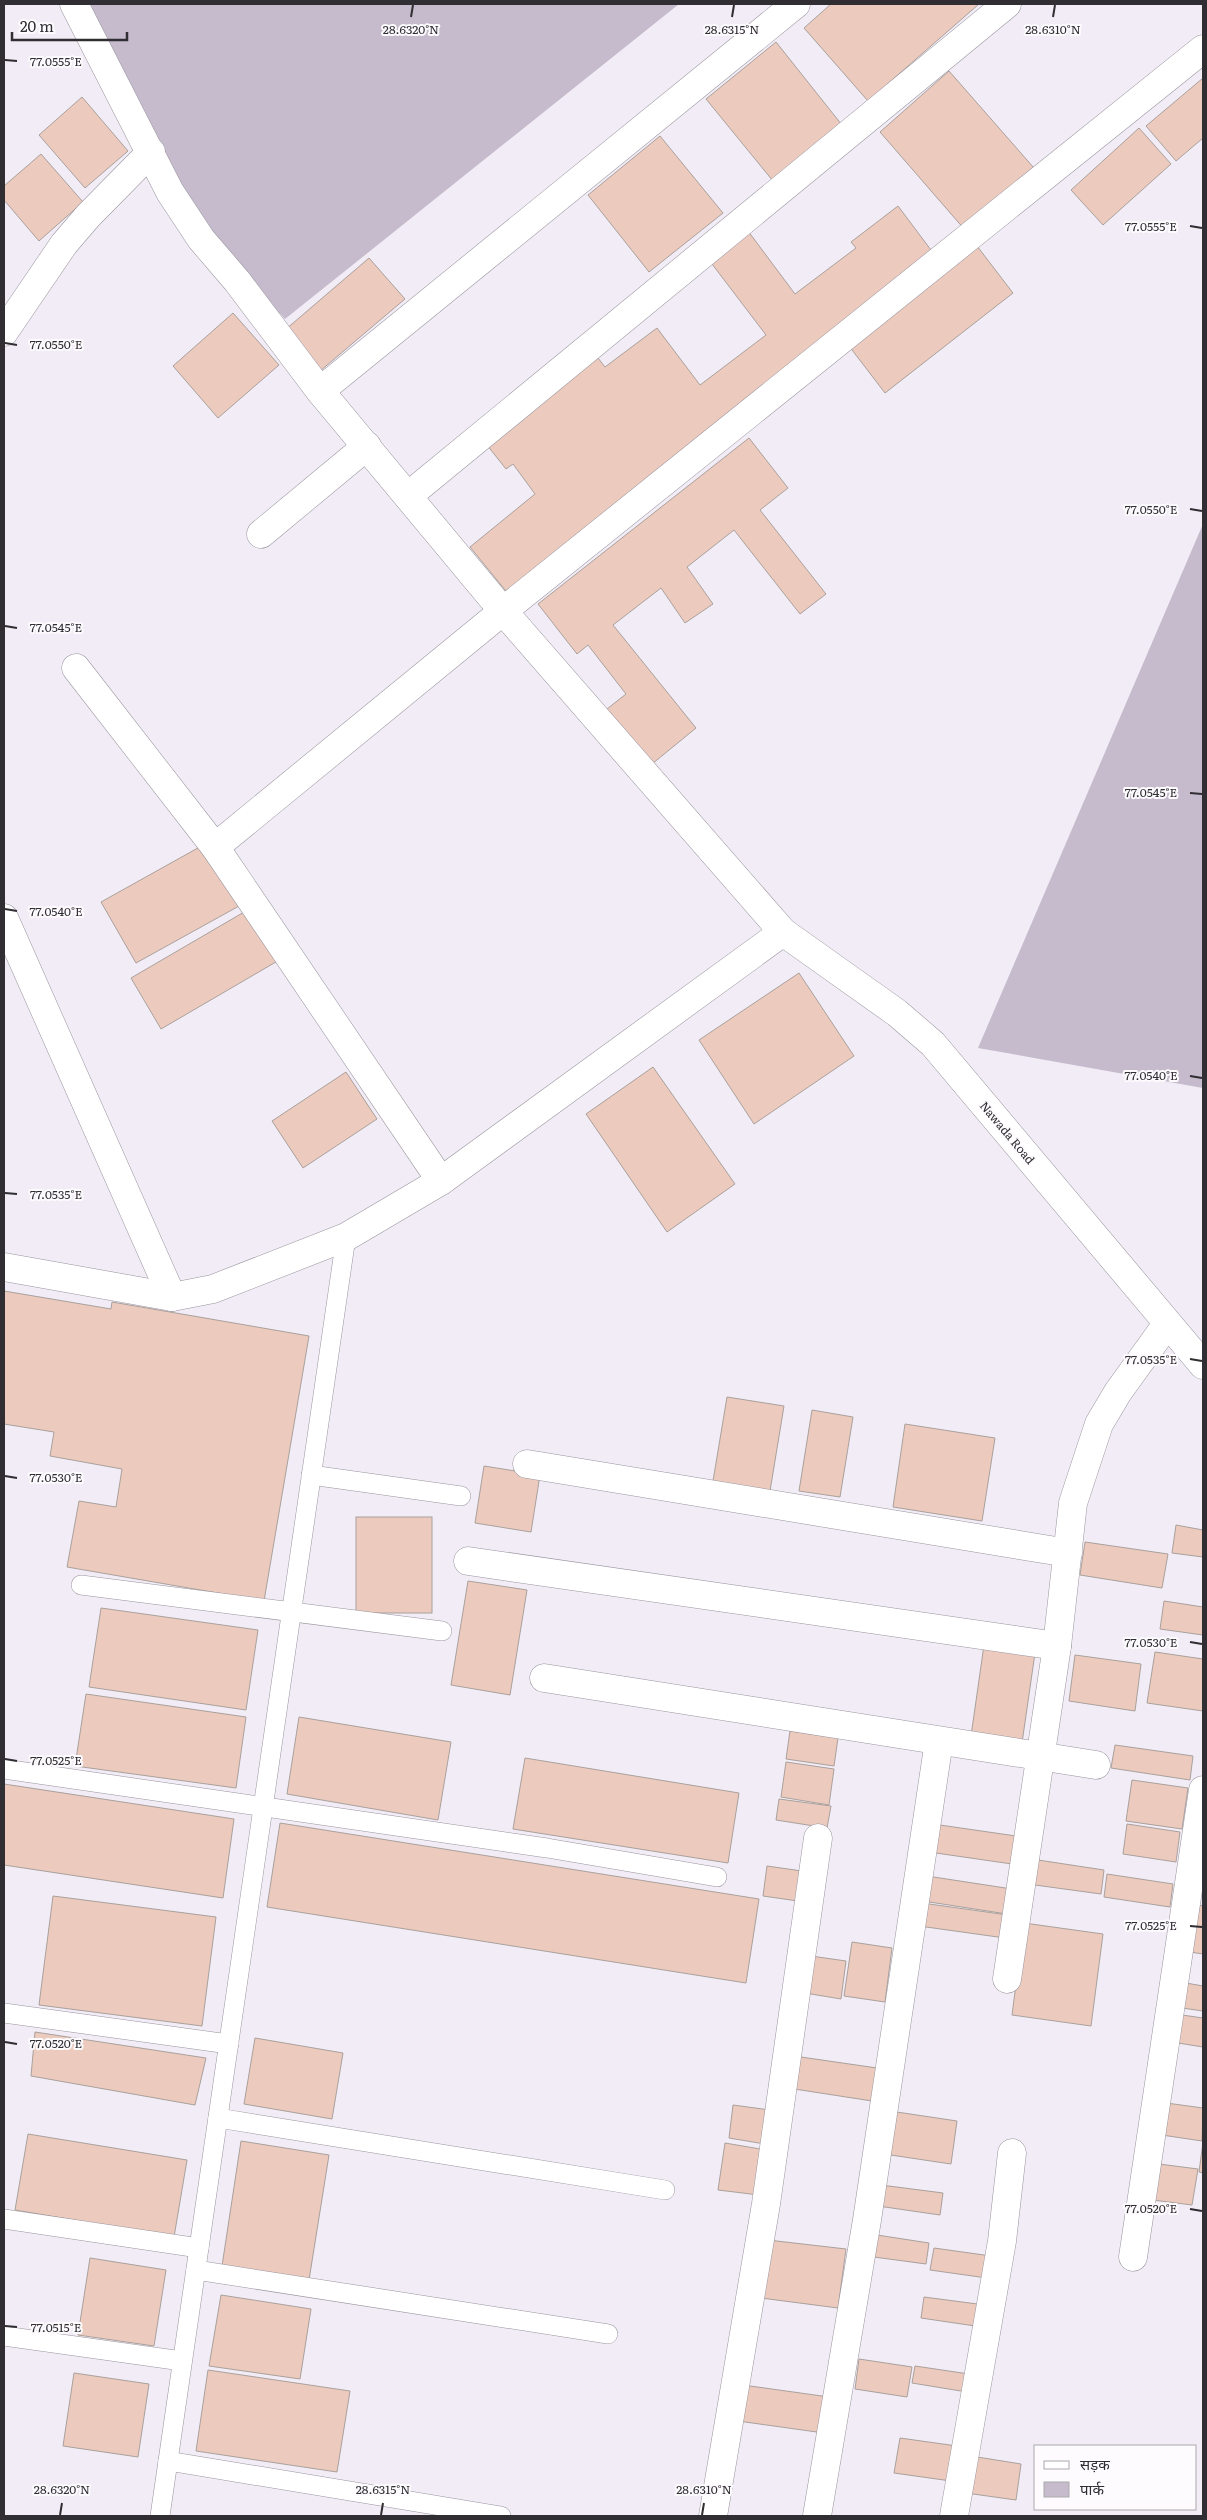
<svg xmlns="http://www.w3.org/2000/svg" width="1207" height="2520" font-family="Literata,'Noto Sans Devanagari',serif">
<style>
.green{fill:#c5bbcc}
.building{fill:#eccbbe;stroke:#aaa09c}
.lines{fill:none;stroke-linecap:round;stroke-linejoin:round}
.lane-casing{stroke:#9a959e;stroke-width:20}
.street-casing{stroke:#9a959e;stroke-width:29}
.lane{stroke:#fff;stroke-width:19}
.street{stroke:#fff;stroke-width:28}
.ticks{fill:none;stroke:#302e32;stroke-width:2}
.labels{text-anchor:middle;stroke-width:4;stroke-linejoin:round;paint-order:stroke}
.street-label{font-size:12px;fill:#302e32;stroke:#fdfbfe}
.ticks-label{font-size:12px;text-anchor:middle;fill:#302e32;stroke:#fdfbfe;stroke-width:4;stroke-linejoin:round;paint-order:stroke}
</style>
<rect width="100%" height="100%" fill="#f1ecf5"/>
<g class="green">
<path d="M 86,4 L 679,4 L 285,319 L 187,213 Z"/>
<path d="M 1203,524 L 1203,1088 L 978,1048 Z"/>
</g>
<g class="building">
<path d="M 831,4 L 979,4 L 868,101 L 804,28 Z"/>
<path d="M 776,42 L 842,125 L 773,181 L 706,99 Z"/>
<path d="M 949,71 L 1034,168 L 965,230 L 880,132 Z"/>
<path d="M 1203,78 L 1203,138 L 1176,161 L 1146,126 Z"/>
<path d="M 82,97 L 128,151 L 85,188 L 39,135 Z"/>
<path d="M 1139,128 L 1171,164 L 1103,225 L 1071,190 Z"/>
<path d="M 660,136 L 723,213 L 649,272 L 588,195 Z"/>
<path d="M 41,154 L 83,202 L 39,241 L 4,200 L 4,186 Z"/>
<path d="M 898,206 L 934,254 L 510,596 L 470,547 L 535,494 L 513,464 L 506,469 L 483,440 L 594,353 L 605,367 L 657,328 L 700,385 L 766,335 L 709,260 L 748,231 L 795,294 L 856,248 L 851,242 Z"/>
<path d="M 977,246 L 1013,293 L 885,393 L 849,346 Z"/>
<path d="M 369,258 L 405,299 L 320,371 L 285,330 Z"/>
<path d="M 233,313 L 279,365 L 218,418 L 173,366 Z"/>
<path d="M 749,438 L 788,488 L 760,510 L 826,594 L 800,614 L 734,530 L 687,567 L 713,604 L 685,623 L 661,588 L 613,625 L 696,728 L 652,764 L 607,709 L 626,694 L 588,645 L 577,654 L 538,604 Z"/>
<path d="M 205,844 L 239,906 L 136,963 L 101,902 Z"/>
<path d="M 251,908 L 281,959 L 161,1029 L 131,978 Z"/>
<path d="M 799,973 L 854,1056 L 754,1124 L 699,1040 Z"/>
<path d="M 653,1067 L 735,1184 L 667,1232 L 586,1114 Z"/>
<path d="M 346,1072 L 377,1119 L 303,1168 L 272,1121 Z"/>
<path d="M 4,1291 L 111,1309 L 112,1302 L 309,1336 L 264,1601 L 67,1567 L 79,1501 L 116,1507 L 122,1469 L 50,1456 L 54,1432 L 4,1424 Z"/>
<path d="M 727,1397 L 784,1406 L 770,1491 L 713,1481 Z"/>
<path d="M 812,1410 L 853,1417 L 840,1497 L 799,1491 Z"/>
<path d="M 905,1424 L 995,1438 L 982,1521 L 893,1507 Z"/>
<path d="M 484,1466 L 540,1475 L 531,1532 L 475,1523 Z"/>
<rect x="356" y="1517" width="76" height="96"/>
<path d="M 1176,1525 L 1203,1530 L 1203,1557 L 1172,1553 Z"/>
<path d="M 1085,1542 L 1168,1554 L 1162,1588 L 1080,1575 Z"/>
<path d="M 468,1581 L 527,1590 L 510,1695 L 451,1685 Z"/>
<path d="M 1164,1601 L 1203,1607 L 1203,1635 L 1160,1629 Z"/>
<path d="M 101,1608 L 258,1630 L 246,1710 L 89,1687 Z"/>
<path d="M 984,1645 L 1035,1653 L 1022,1743 L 971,1736 Z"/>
<path d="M 1155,1652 L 1203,1659 L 1203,1711 L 1147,1703 Z"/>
<path d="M 1075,1655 L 1141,1664 L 1135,1711 L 1069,1701 Z"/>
<path d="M 86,1694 L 246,1717 L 236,1788 L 75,1766 Z"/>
<path d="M 299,1717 L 451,1742 L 438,1820 L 287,1794 Z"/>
<path d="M 790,1731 L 838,1738 L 834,1766 L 786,1759 Z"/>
<path d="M 1115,1745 L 1193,1756 L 1190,1780 L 1111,1768 Z"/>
<path d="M 525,1758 L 739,1793 L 728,1863 L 513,1829 Z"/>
<path d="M 786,1762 L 834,1769 L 829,1805 L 781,1797 Z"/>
<path d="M 1132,1780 L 1188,1788 L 1182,1829 L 1126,1821 Z"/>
<path d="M 4,1784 L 234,1819 L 223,1898 L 4,1865 Z"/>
<path d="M 779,1799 L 831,1806 L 827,1828 L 776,1820 Z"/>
<path d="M 280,1823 L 759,1899 L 746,1983 L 267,1907 Z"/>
<path d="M 933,1824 L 1016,1836 L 1012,1864 L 929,1852 Z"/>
<path d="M 1127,1824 L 1180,1832 L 1176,1862 L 1123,1854 Z"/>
<path d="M 1038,1860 L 1104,1870 L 1101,1894 L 1035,1885 Z"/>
<path d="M 767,1866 L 809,1872 L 805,1902 L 763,1896 Z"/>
<path d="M 1107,1874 L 1173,1884 L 1170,1907 L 1104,1897 Z"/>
<path d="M 927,1876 L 1012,1889 L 1007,1914 L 923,1901 Z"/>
<path d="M 53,1896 L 216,1917 L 202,2026 L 39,2005 Z"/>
<path d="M 922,1903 L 1008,1915 L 1005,1938 L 919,1926 Z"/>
<path d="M 1190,1904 L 1203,1906 L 1203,1954 L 1183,1951 Z"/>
<path d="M 1024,1923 L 1103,1934 L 1091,2026 L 1012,2015 Z"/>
<path d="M 852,1942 L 892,1948 L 885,2002 L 844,1996 Z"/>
<path d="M 804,1955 L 846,1961 L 841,1999 L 799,1992 Z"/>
<path d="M 1186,1983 L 1203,1986 L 1203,2011 L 1182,2008 Z"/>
<path d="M 1182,2015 L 1203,2018 L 1203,2047 L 1178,2043 Z"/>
<path d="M 35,2032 L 206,2058 L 195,2105 L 31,2076 Z"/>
<path d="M 255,2038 L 343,2053 L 332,2119 L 244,2104 Z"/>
<path d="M 794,2056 L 877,2068 L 872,2101 L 788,2088 Z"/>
<path d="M 1159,2102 L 1203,2108 L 1202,2141 L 1155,2134 Z"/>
<path d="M 733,2105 L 770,2110 L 765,2144 L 729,2138 Z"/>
<path d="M 890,2111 L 957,2121 L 951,2164 L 884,2154 Z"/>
<path d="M 28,2134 L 187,2160 L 174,2237 L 15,2210 Z"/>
<path d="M 241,2141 L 329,2155 L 309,2280 L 222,2266 Z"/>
<path d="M 1203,2142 L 1203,2173 L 1199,2172 Z"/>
<path d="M 725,2143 L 766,2150 L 759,2195 L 718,2190 Z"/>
<path d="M 1151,2163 L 1198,2169 L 1192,2205 L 1145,2199 Z"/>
<path d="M 881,2185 L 943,2193 L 940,2215 L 878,2206 Z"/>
<path d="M 877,2235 L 929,2243 L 926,2264 L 874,2257 Z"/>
<path d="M 768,2240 L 846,2249 L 838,2308 L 761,2298 Z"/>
<path d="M 934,2248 L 991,2256 L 987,2278 L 930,2270 Z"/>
<path d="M 90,2258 L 166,2270 L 154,2346 L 78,2335 Z"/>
<path d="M 221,2295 L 311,2309 L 300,2379 L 209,2366 Z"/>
<path d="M 924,2297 L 985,2305 L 982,2327 L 921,2318 Z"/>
<path d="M 859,2359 L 912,2367 L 907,2397 L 855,2389 Z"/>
<path d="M 915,2366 L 969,2374 L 967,2392 L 912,2383 Z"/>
<path d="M 208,2370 L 350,2391 L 337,2472 L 196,2451 Z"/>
<path d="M 74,2373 L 149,2384 L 138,2457 L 63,2446 Z"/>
<path d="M 743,2385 L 829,2397 L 824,2433 L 738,2421 Z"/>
<path d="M 900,2438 L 957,2446 L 951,2481 L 894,2473 Z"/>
<path d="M 971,2456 L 1021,2464 L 1016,2500 L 966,2493 Z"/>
</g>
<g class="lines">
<g class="lane-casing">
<g id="lane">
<path d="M 311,1475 L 461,1496"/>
<path d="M 81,1585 L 442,1631"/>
<path d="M 4,1769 L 547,1848 L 717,1877"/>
<path d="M 4,2013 L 229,2044"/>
<path d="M 218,2118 L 665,2190"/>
<path d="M 4,2219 L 199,2248"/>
<path d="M 196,2270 L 608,2334"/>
<path d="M 4,2336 L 182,2361"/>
<path d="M 168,2461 L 501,2516"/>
<path d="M 160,2516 L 346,1237"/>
</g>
</g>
<g class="street-casing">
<g id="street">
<path d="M 74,4 L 170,192 L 201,239 L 237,281 L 320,391 L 503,611 L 783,932 L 897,1013 L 933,1044 L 1203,1365"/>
<path d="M 4,332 L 64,244 L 88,216 L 151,152"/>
<path d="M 320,391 L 796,4"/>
<path d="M 408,496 L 1007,4"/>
<path d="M 261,534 L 367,446"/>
<path d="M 76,668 L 215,847 L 441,1181"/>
<path d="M 215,847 L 503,611 L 1203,49"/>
<path d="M 4,918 L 172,1297"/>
<path d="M 4,1267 L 172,1297 L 213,1289 L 346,1237 L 441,1181 L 783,932"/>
<path d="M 527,1464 L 1068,1553"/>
<path d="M 468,1561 L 1057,1646"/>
<path d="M 544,1678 L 1096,1765"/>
<path d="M 1007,1979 L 1057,1646 L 1073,1503 L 1099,1424 L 1118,1392 L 1167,1324"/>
<path d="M 1133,2257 L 1203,1790"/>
<path d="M 713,2516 L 766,2204 L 818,1838"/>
<path d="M 817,2516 L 867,2220 L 939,1741"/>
<path d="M 954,2516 L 1002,2241 L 1012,2153"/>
</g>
</g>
<use href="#lane" class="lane"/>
<use href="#street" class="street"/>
</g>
<path class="ticks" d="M 411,17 L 413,5M 732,17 L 734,5M 1053,17 L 1055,5M 5,60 L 17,61M 1190,226 L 1202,228M 5,343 L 17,345M 1190,509 L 1202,511M 5,626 L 17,628M 1190,793 L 1202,794M 5,909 L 17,911M 1190,1076 L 1202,1078M 5,1193 L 17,1194M 1190,1359 L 1202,1361M 5,1476 L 17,1478M 1190,1642 L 1202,1644M 5,1759 L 17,1761M 1190,1926 L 1202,1927M 5,2042 L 17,2044M 1190,2209 L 1202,2211M 5,2326 L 17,2327M 60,2515 L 62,2503M 381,2515 L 383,2503M 702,2515 L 704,2503"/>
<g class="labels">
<g class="street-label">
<text transform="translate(1007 1133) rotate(50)" y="4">Nawada Road</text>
</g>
</g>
<g class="ticks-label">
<text x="411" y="34">28.6320°N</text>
<text x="732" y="34">28.6315°N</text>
<text x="1053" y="34">28.6310°N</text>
<text x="56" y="66">77.0555°E</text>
<text x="1151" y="231">77.0555°E</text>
<text x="56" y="349">77.0550°E</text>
<text x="1151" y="514">77.0550°E</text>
<text x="56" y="632">77.0545°E</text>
<text x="1151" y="797">77.0545°E</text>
<text x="56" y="916">77.0540°E</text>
<text x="1151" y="1080">77.0540°E</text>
<text x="56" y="1199">77.0535°E</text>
<text x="1151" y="1364">77.0535°E</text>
<text x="56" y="1482">77.0530°E</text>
<text x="1151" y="1647">77.0530°E</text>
<text x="56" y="1765">77.0525°E</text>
<text x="1151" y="1930">77.0525°E</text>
<text x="56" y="2048">77.0520°E</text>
<text x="1151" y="2213">77.0520°E</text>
<text x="56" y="2332">77.0515°E</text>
<text x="62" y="2494">28.6320°N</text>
<text x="383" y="2494">28.6315°N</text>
<text x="704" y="2494">28.6310°N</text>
</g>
<rect width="1207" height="2520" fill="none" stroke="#302e32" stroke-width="10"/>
<rect x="1034" y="2445" width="162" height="65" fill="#fdfbfe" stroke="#aba9ac"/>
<rect x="1044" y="2461" width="25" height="8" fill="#ffffff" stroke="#aba9ac"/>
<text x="1080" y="2470" font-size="15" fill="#302e32">सड़क</text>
<rect x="1044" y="2482" width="25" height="15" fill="#c5bbcc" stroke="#aba9ac"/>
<text x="1080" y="2495" font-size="15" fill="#302e32">पार्क</text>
<path d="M12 32v8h115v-8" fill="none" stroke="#302e32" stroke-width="2.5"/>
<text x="20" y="32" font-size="15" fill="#302e32" stroke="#fdfbfe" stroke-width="4" paint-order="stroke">20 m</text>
</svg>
